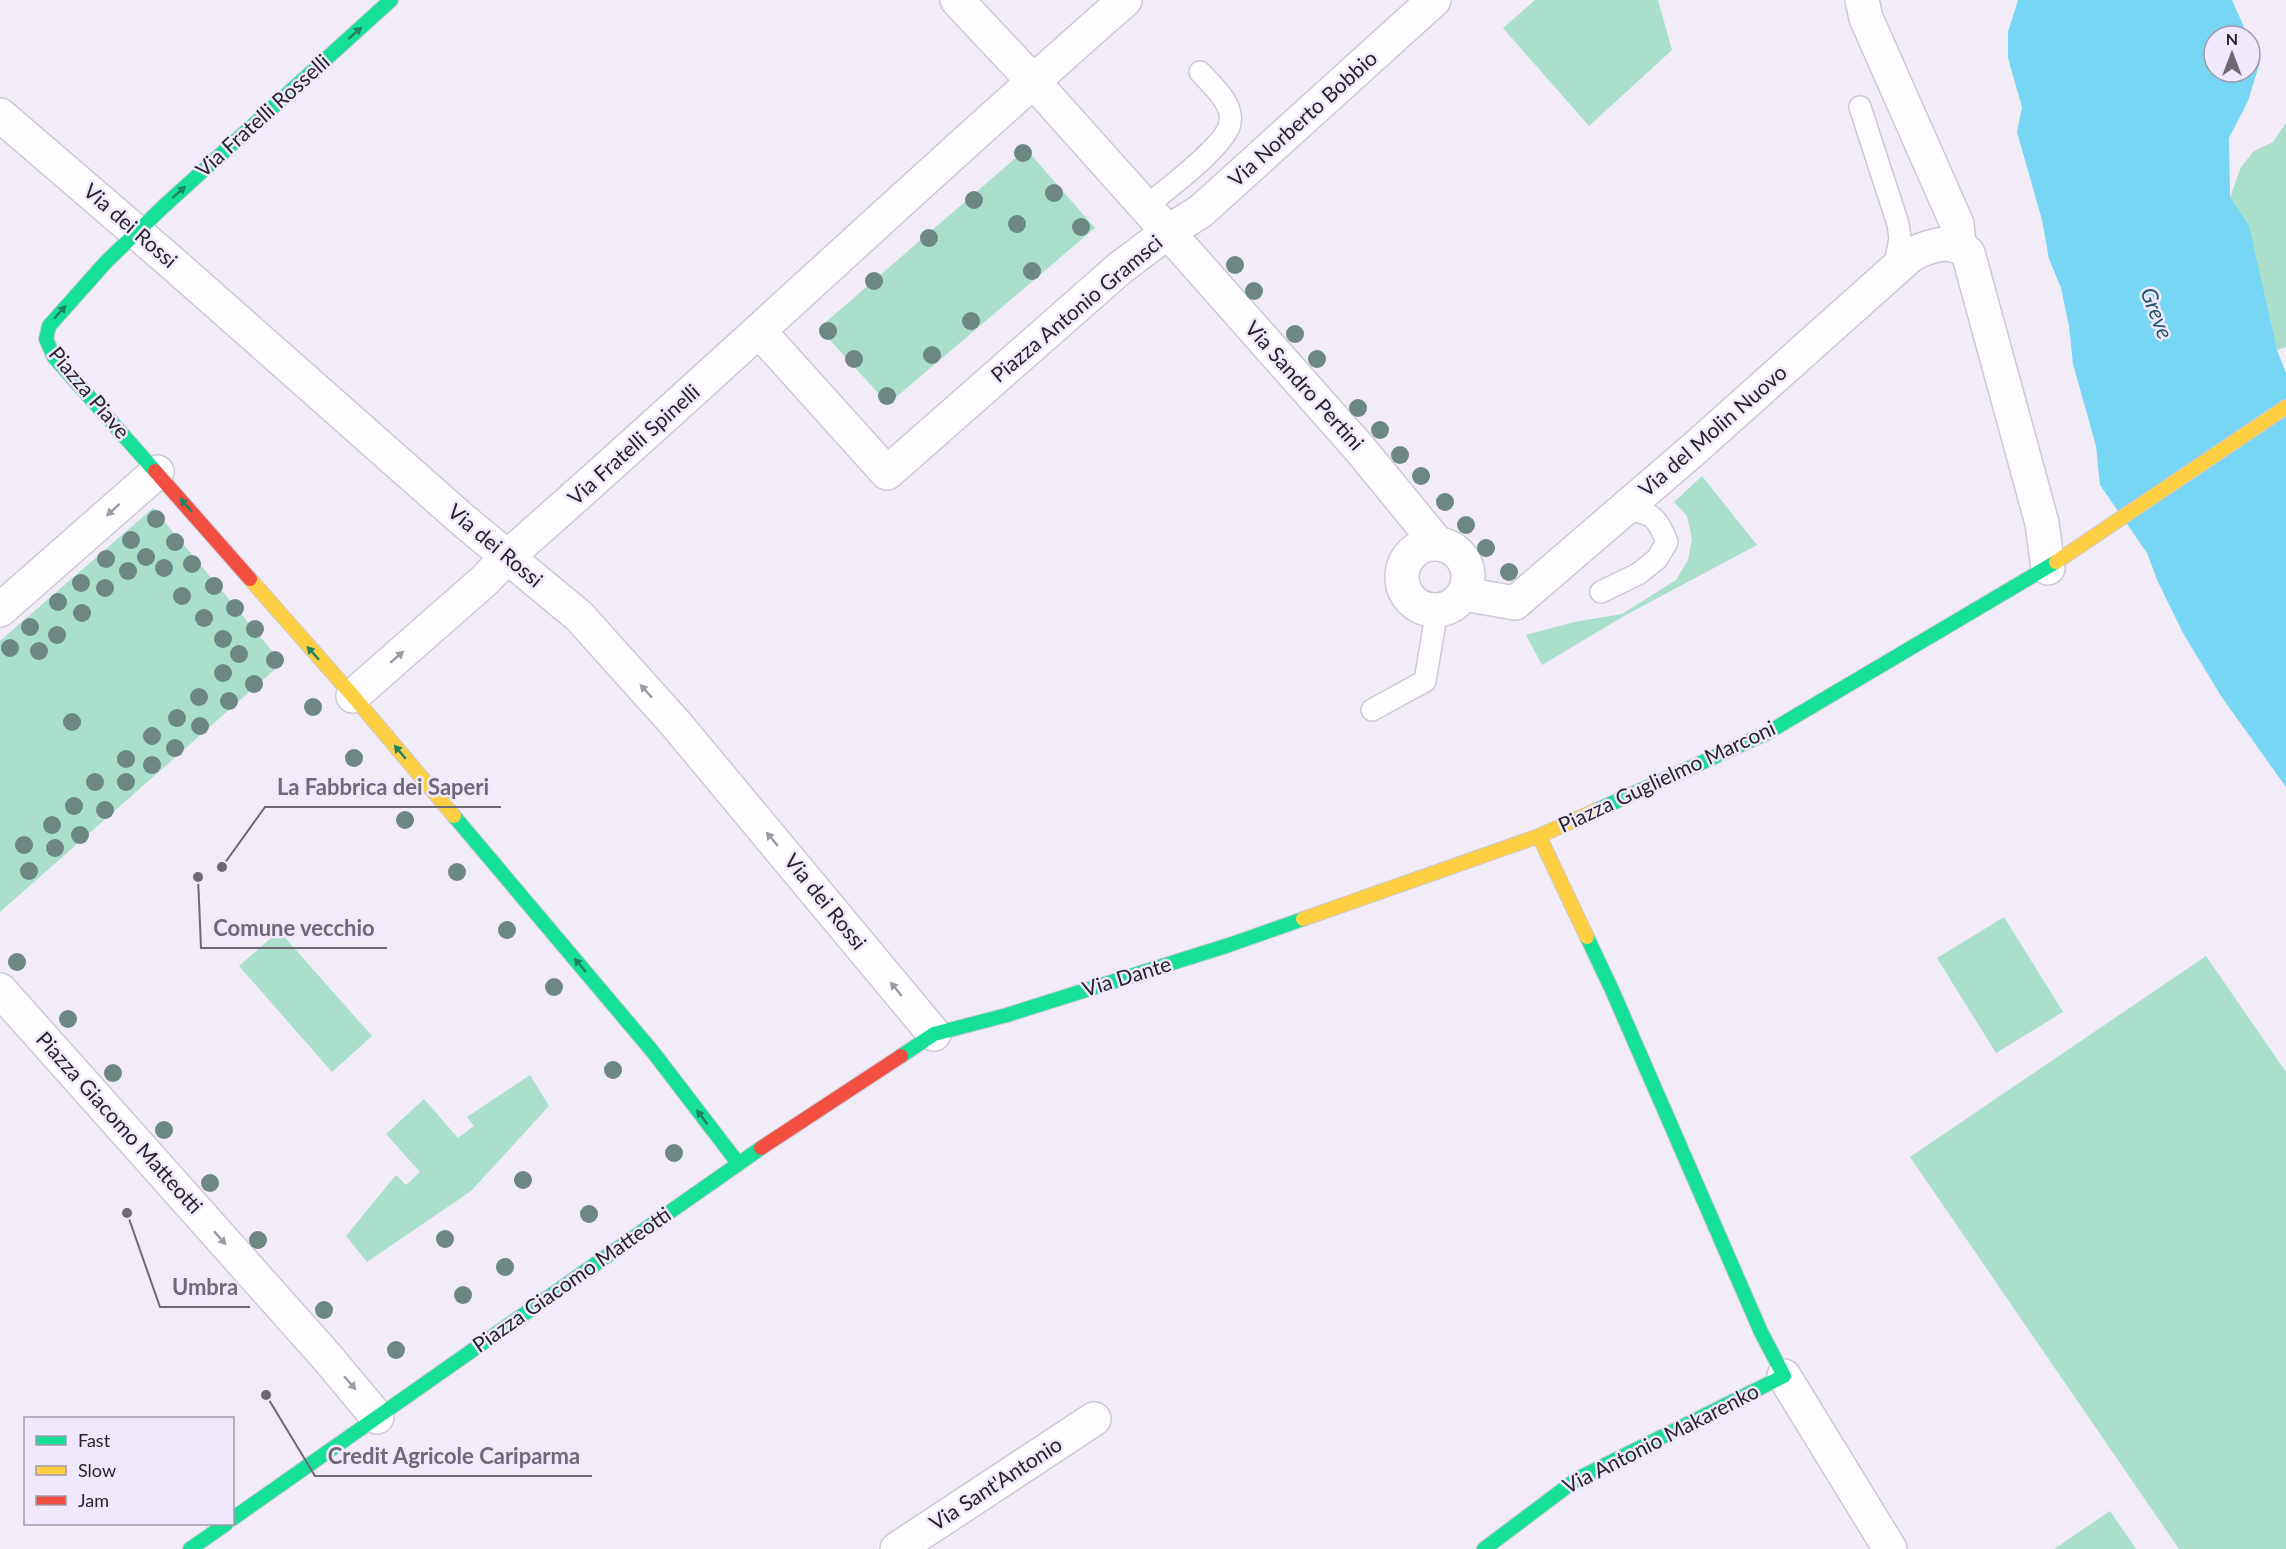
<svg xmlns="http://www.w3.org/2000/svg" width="2286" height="1549" font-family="Lato,sans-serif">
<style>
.green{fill:#aadfcc}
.water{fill:#76d6f3}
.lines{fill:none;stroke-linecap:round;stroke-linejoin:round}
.lane-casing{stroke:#cdc9d3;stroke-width:24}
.street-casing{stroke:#cdc9d3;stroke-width:36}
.fast-casing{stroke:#cdc9d3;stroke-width:16}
.slow-casing{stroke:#cdc9d3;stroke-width:16}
.jam-casing{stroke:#cdc9d3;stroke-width:16}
.lane{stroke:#fdfcfe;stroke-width:21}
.street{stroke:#fdfcfe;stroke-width:33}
.fast{stroke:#16e098;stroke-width:14}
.slow{stroke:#ffcf43;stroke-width:14}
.jam{stroke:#f24e42;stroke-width:14}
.tree{fill:#6d8883}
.oneway{fill:#1f8262}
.oneway2{fill:#9d9ba0}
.labels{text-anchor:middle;stroke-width:5;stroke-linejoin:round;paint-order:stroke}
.street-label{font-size:21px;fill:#28242d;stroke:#f0e8fc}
.water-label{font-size:22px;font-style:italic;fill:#225969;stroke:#f0e8fc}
.leader{fill:none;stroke:#6e6a74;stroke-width:2}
.callout-dot{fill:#6e6a74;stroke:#f0e8fc;stroke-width:2}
.callout-label{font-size:22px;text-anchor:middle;font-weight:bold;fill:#6e6a74;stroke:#f0e8fc;stroke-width:5;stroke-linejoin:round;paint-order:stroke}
</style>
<rect width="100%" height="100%" fill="#f1ecf7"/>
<g class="green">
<path d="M 1535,0 L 1658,0 L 1672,50 L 1589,126 L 1503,28 Z"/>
<path d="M 2286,123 L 2286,347 L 2277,350 L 2230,197 L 2241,167 L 2254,151 L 2273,142 Z"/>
<path d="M 1026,149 L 1095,228 L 888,404 L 819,328 Z"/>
<path d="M 1702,476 L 1757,545 L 1624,616 L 1542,665 L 1526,635 L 1574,622 L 1622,614 L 1676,580 L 1688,560 L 1692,539 L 1687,516 L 1674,502 Z"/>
<path d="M 153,508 L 282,663 L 0,912 L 0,641 Z"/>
<path d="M 2004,917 L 2063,1012 L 1996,1053 L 1937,958 Z"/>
<path d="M 279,931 L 372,1036 L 332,1072 L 239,966 Z"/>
<path d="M 2206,956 L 2286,1072 L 2286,1549 L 2179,1549 L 1910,1157 Z"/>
<path d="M 530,1075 L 549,1106 L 471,1191 L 367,1262 L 346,1236 L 396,1175 L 406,1185 L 420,1172 L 386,1134 L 424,1099 L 458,1138 L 474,1126 L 467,1117 Z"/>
<path d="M 2110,1511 L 2136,1549 L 2054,1549 Z"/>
</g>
<path class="water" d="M 2018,0 L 2232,0 L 2248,36 L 2214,36 L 2214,72 L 2250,72 L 2250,42 L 2260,62 L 2248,101 L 2229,138 L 2230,197 L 2249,226 L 2277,350 L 2286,373 L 2286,787 L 2221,696 L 2183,633 L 2158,582 L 2147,553 L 2100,485 L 2096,446 L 2073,364 L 2069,326 L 2061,288 L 2049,259 L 2042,220 L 2017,132 L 2022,107 L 2008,58 L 2008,32 Z"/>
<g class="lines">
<g class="lane-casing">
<g id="lane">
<path d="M 1860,107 L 1898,224 L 1900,238 L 1894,270"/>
<path d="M 1144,208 C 1164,191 1226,146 1230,123 C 1234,104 1212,85 1200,72"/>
<path d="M 1601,592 L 1638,574 L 1657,559 L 1667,542 C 1656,515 1652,513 1623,509"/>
<path d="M 1372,710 L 1425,681 L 1437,610"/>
</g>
</g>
<g class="street-casing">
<g id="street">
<path d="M 1434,0 L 1201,211 L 1168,232 L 1360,449 L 1437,543"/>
<path d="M 1862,0 L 1866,18 L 1957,224 L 1959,245"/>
<path d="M 0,115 L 170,261 L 464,521 L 579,616 L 676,724 L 934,1034"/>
<path d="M 760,332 L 887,473 L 1120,268 L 1168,232 L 1033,81 L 957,0"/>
<circle cx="1435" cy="577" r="33"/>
<path d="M 1464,594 L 1515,603 L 1694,449 L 1911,255 C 1930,245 1951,238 1968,253 L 2042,523 L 2048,568"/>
<path d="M 0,610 L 157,472"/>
<path d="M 353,696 L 485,580 L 507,557 C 716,374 916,183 1125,0"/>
<path d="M 0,990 L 326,1356 L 377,1417"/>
<path d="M 1784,1376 L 1890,1549"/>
<path d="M 897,1549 L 1094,1419"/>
</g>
</g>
<g class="fast-casing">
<g id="fast">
<path d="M 155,471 L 54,357 L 46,339 L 49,326 L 106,262 L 164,206 L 391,0"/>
<path d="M 1597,810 L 1767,733 L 2056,562"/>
<path d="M 454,816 L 653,1052 L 738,1163"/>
<path d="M 901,1056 L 934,1034 L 1007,1015 L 1229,945 L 1303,919"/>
<path d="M 232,1519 L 761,1148"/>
<path d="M 190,1549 L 226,1524"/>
<path d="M 1484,1549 L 1577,1479 L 1784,1376 L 1761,1332 L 1612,990 L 1587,937"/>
</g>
</g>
<g class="slow-casing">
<g id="slow">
<path d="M 2056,562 L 2286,407"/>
<path d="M 250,579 L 353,696 L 454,816"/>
<path d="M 1539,836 L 1587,937"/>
<path d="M 1303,919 L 1539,836 L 1597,810"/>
</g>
</g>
<g class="jam-casing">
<g id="jam">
<path d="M 155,471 L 250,579"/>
<path d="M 761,1148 L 901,1056"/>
</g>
</g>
<use href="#lane" class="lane"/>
<use href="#street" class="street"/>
<use href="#fast" class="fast"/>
<use href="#slow" class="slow"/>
<use href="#jam" class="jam"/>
</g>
<g class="tree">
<circle cx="1023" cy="153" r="9"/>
<circle cx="1054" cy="193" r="9"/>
<circle cx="974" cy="200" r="9"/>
<circle cx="1017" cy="224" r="9"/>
<circle cx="1081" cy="227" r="9"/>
<circle cx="929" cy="238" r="9"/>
<circle cx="1235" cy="265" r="9"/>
<circle cx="1032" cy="271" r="9"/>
<circle cx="874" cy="281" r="9"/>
<circle cx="1254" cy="291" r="9"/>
<circle cx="971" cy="321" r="9"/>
<circle cx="828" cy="331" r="9"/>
<circle cx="1295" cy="334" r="9"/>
<circle cx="932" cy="355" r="9"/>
<circle cx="854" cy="359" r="9"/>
<circle cx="1317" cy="359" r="9"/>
<circle cx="887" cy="396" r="9"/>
<circle cx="1358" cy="408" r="9"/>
<circle cx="1380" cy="430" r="9"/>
<circle cx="1400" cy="455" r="9"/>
<circle cx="1421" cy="476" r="9"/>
<circle cx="1445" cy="502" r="9"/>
<circle cx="156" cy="519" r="9"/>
<circle cx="1466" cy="525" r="9"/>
<circle cx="131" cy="540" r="9"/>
<circle cx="175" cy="542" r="9"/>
<circle cx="1486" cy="548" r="9"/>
<circle cx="146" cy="557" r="9"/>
<circle cx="106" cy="559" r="9"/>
<circle cx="192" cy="564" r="9"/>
<circle cx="164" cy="568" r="9"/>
<circle cx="128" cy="571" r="9"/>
<circle cx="1509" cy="572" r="9"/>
<circle cx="81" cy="583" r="9"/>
<circle cx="214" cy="586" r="9"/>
<circle cx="105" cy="588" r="9"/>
<circle cx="182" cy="596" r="9"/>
<circle cx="58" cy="602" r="9"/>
<circle cx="235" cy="608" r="9"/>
<circle cx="82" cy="613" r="9"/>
<circle cx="204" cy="618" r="9"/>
<circle cx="30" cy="627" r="9"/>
<circle cx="255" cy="629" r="9"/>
<circle cx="57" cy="635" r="9"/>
<circle cx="223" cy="639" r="9"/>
<circle cx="10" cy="648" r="9"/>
<circle cx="39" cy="651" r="9"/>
<circle cx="239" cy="654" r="9"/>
<circle cx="275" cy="660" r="9"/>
<circle cx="223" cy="673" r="9"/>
<circle cx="254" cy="684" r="9"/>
<circle cx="199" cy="697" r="9"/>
<circle cx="229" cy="701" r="9"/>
<circle cx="313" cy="707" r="9"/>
<circle cx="177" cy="718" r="9"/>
<circle cx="72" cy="722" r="9"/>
<circle cx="200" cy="726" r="9"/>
<circle cx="152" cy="736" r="9"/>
<circle cx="175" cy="748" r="9"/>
<circle cx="354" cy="758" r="9"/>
<circle cx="126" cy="759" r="9"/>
<circle cx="152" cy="765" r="9"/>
<circle cx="95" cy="782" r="9"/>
<circle cx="126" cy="782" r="9"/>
<circle cx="74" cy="806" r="9"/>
<circle cx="105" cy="810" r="9"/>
<circle cx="405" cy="820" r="9"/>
<circle cx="52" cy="825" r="9"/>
<circle cx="80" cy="835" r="9"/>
<circle cx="24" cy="845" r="9"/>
<circle cx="55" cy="848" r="9"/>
<circle cx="29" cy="871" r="9"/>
<circle cx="457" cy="872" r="9"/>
<circle cx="507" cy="930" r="9"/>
<circle cx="17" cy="962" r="9"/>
<circle cx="554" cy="987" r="9"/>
<circle cx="68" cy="1019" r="9"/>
<circle cx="613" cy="1070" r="9"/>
<circle cx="113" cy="1073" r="9"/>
<circle cx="164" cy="1130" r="9"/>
<circle cx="674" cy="1153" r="9"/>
<circle cx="523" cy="1180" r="9"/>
<circle cx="210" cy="1183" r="9"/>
<circle cx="589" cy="1214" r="9"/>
<circle cx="445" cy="1239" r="9"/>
<circle cx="258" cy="1240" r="9"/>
<circle cx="505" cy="1267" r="9"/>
<circle cx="463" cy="1295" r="9"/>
<circle cx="324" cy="1310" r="9"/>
<circle cx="396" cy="1350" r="9"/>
</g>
<defs><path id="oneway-solid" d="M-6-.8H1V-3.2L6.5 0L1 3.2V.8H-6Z" transform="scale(1.5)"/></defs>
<g class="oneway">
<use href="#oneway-solid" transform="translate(355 33) rotate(-42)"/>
<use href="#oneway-solid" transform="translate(179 192) rotate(-42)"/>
<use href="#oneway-solid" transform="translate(60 312) rotate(-48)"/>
<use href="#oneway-solid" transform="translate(186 505) rotate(-131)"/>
<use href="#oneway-solid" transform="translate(313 653) rotate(-132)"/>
<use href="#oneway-solid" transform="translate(400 752) rotate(-130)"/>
<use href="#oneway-solid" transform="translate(580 965) rotate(-130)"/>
<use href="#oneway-solid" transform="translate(702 1117) rotate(-127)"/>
</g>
<g class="oneway2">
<use href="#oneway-solid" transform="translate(113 510) rotate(138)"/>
<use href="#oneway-solid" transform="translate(397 657) rotate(-41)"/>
<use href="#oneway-solid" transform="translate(646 691) rotate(-132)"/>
<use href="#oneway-solid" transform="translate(772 839) rotate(-130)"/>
<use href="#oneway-solid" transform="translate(896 989) rotate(-129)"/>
<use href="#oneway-solid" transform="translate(220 1238) rotate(48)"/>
<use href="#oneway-solid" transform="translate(350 1383) rotate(49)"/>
</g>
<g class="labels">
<g class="street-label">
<text transform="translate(263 116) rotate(-42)" y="7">Via Fratelli Rosselli</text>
<text transform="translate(1303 119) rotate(-42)" y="7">Via Norberto Bobbio</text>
<text transform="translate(130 226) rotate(41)" y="7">Via dei Rossi</text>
<text transform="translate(1077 309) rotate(-40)" y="7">Piazza Antonio Gramsci</text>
<text transform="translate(1304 386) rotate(48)" y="7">Via Sandro Pertini</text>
<text transform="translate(89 393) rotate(50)" y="7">Piazza Piave</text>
<text transform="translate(1713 431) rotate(-41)" y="7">Via del Molin Nuovo</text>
<text transform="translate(634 445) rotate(-42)" y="7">Via Fratelli Spinelli</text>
<text transform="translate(495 546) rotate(40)" y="7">Via dei Rossi</text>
<text transform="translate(1667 777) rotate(-25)" y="7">Piazza Guglielmo Marconi</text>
<text transform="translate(825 902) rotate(51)" y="7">Via dei Rossi</text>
<text transform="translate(1127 977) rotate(-17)" y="7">Via Dante</text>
<text transform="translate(119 1123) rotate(48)" y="7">Piazza Giacomo Matteotti</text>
<text transform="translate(572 1280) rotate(-35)" y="7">Piazza Giacomo Matteotti</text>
<text transform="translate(1661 1439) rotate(-27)" y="7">Via Antonio Makarenko</text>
<text transform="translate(996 1484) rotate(-33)" y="7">Via Sant'Antonio</text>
</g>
<g class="water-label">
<text transform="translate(2157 313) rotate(69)" y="8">Greve</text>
</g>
</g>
<path class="leader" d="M222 867L265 807H501M198 877L201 948H387M127 1213L160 1307H250M266 1395L315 1476H592"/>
<g class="callout-dot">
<circle cx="222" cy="867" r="6"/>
<circle cx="198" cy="877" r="6"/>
<circle cx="127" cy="1213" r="6"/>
<circle cx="266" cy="1395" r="6"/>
</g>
<g class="callout-label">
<text x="383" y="795">La Fabbrica dei Saperi</text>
<text x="294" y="936">Comune vecchio</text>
<text x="205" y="1295">Umbra</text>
<text x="454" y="1464">Credit Agricole Cariparma</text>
</g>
<rect x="24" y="1417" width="210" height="108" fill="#f0e8fc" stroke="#a09aa9" stroke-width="1.5"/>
<rect x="36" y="1436" width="30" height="9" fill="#16e098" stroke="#a09aa9" stroke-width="1.5"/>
<text x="78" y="1447" font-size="18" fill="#28242d">Fast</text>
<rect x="36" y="1466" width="30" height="9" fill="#ffcf43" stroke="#a09aa9" stroke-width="1.5"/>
<text x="78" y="1477" font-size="18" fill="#28242d">Slow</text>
<rect x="36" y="1496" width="30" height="9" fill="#f24e42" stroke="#a09aa9" stroke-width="1.5"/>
<text x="78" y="1507" font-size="18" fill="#28242d">Jam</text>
<g transform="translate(2232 54)"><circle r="28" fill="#f0e8fc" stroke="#a09aa9" stroke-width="1.5"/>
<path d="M0-4.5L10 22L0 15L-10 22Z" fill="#6e6a74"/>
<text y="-9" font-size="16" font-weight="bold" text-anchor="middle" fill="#28242d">N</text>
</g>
</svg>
